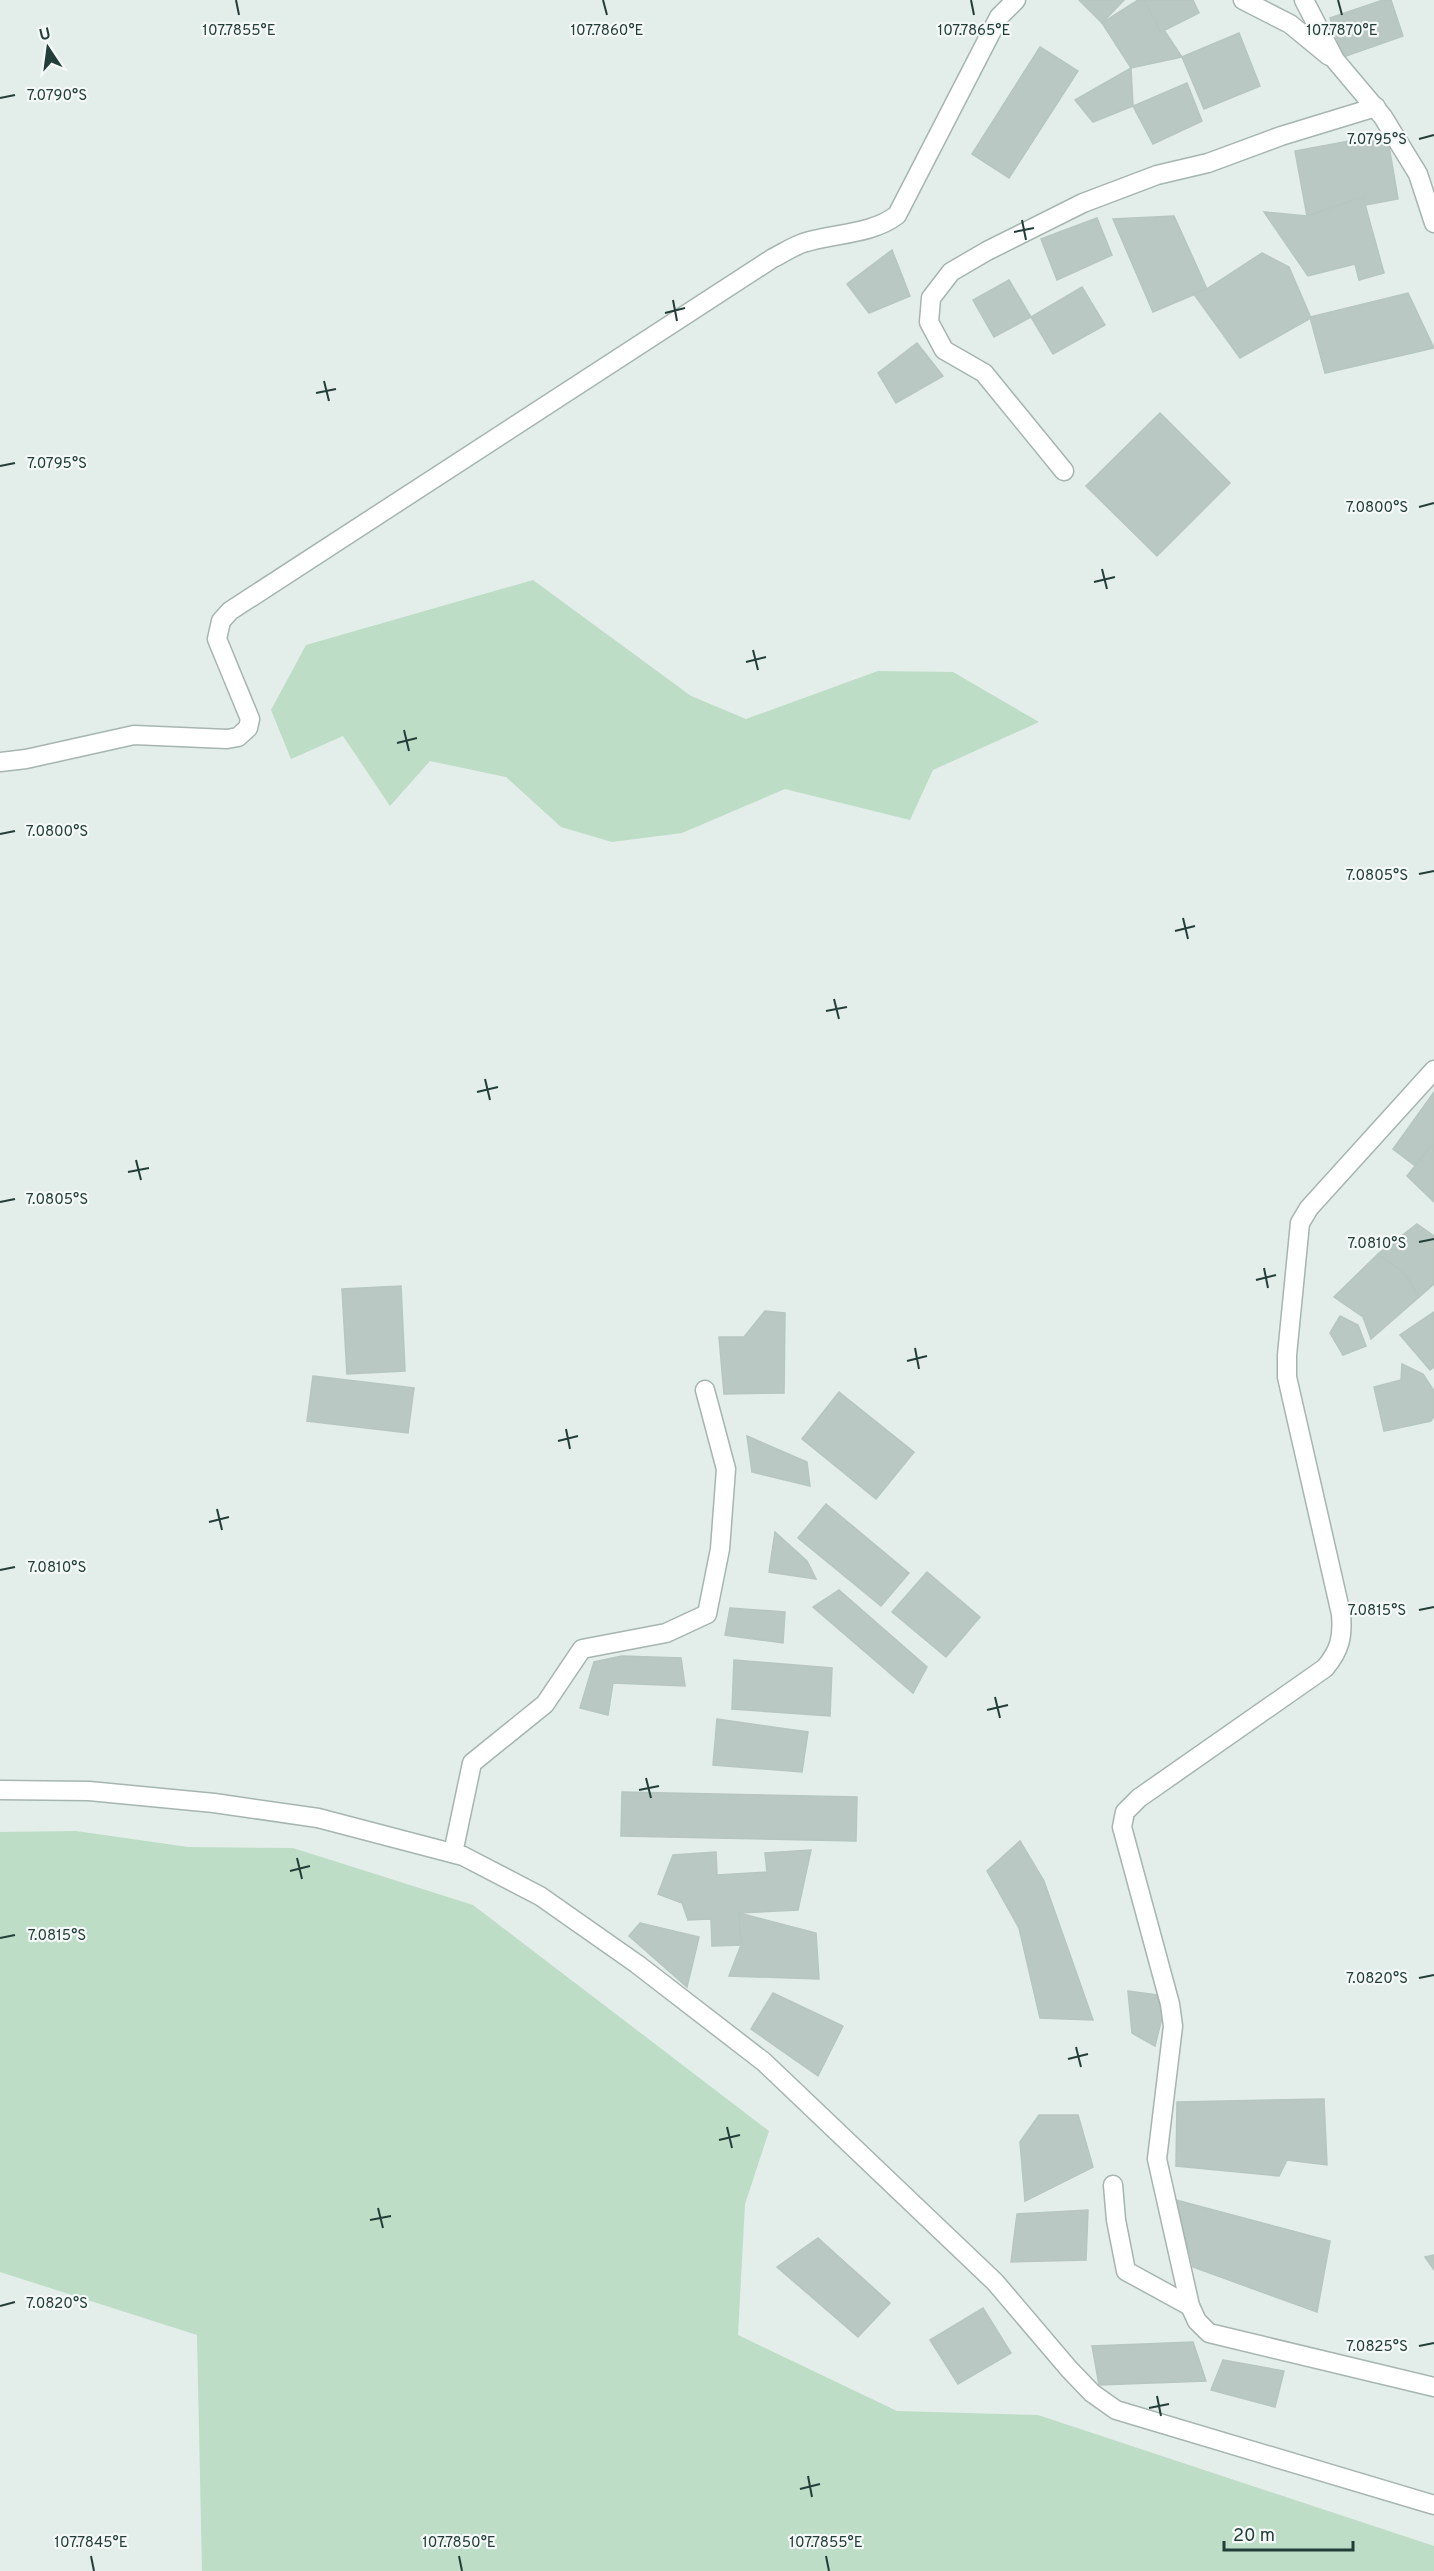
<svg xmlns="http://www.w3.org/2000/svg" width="1434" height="2571" font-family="Overpass,sans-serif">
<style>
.green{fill:#bdddc7}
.building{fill:#b9c8c2;stroke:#b6c6c0;stroke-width:1.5}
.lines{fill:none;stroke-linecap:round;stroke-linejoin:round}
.minor-casing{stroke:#a6b5b0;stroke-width:21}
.minor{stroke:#fff;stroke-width:18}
.ticks{fill:none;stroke:#233e38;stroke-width:2}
.ticks-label{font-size:15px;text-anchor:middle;fill:#233e38;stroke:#f4f9f7;stroke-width:4.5;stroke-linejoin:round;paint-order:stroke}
</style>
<rect width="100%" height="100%" fill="#e3ede9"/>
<g class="green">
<path d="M 533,580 L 691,696 L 746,719 L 878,671 L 953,672 L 1039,722 L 933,770 L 910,820 L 785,789 L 682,833 L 612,842 L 561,827 L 506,777 L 430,761 L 390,806 L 343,736 L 291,759 L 271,710 L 306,645 Z"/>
<path d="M 76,1831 L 188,1847 L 293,1848 L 473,1905 L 769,2131 L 745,2204 L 738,2335 L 897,2411 L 1038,2415 L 1434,2546 L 1434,2571 L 202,2571 L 197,2335 L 0,2272 L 0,1832 Z"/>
</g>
<g class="building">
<path d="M 1079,0 L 1124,0 L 1102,23 Z"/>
<path d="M 1138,0 L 1144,0 L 1182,57 L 1131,68 L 1102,23 Z"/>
<path d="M 1144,0 L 1193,0 L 1199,13 L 1161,32 Z"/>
<path d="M 1383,0 L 1391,0 L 1403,36 L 1343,57 L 1330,18 Z"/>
<path d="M 1239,33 L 1260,86 L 1204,109 L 1182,57 Z"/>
<path d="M 1040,47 L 1078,71 L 1009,178 L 972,154 Z"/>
<path d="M 1131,68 L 1133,106 L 1093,122 L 1075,100 Z"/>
<path d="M 1187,83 L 1202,121 L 1153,144 L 1133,106 Z"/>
<path d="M 1387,134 L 1398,199 L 1307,216 L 1295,151 Z"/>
<path d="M 1363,197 L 1384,273 L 1359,280 L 1355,264 L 1308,276 L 1264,212 L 1307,216 Z"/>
<path d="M 1174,216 L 1207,289 L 1153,312 L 1113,219 Z"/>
<path d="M 1097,218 L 1112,255 L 1057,280 L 1041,239 Z"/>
<path d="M 892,250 L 910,296 L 869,313 L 847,284 Z"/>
<path d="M 1262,253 L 1289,267 L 1311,318 L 1240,358 L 1193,293 L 1207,289 Z"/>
<path d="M 1009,280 L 1031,317 L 994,337 L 973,300 Z"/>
<path d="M 1082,287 L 1105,325 L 1053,354 L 1031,317 Z"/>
<path d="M 1408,293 L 1434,348 L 1325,373 L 1310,317 Z"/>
<path d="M 917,343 L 943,376 L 896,403 L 878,373 Z"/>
<path d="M 1160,413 L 1230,483 L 1157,556 L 1086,486 Z"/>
<path d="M 1434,1092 L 1434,1148 L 1418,1168 L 1393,1149 Z"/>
<path d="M 1431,1146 L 1434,1149 L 1434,1202 L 1407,1176 Z"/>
<path d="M 1417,1224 L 1434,1236 L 1434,1284 L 1419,1297 L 1405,1274 L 1378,1254 Z"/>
<path d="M 1378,1254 L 1405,1274 L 1419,1297 L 1371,1339 L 1363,1317 L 1334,1297 Z"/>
<path d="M 401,1286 L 405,1371 L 347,1374 L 342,1289 Z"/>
<path d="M 765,1311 L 785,1313 L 784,1393 L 724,1394 L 719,1337 L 744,1337 Z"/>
<path d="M 1434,1312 L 1434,1367 L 1430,1370 L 1400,1335 Z"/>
<path d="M 1340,1316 L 1358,1325 L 1366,1346 L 1343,1355 L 1330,1333 Z"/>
<path d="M 1402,1364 L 1423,1374 L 1434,1391 L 1434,1416 L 1431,1421 L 1384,1431 L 1374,1387 L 1401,1380 Z"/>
<path d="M 313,1376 L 414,1388 L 408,1433 L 307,1421 Z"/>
<path d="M 839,1392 L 914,1452 L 876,1499 L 802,1439 Z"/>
<path d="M 747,1436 L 807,1462 L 810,1486 L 752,1472 Z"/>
<path d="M 826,1504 L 909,1573 L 881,1606 L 798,1538 Z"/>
<path d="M 775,1532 L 807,1561 L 816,1579 L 769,1572 Z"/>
<path d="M 927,1572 L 980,1617 L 946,1657 L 892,1612 Z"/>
<path d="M 839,1590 L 927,1667 L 913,1693 L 813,1607 Z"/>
<path d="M 730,1608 L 785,1612 L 783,1643 L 725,1635 Z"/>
<path d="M 622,1656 L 681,1658 L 685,1686 L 613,1683 L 608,1715 L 580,1708 L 594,1662 Z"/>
<path d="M 734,1660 L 832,1668 L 830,1716 L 732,1709 Z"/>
<path d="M 717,1719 L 808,1732 L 802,1772 L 713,1765 Z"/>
<path d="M 622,1792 L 857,1797 L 856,1841 L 621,1836 Z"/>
<path d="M 1020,1841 L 1044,1881 L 1093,2020 L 1040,2018 L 1019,1928 L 987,1871 Z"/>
<path d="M 811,1850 L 798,1910 L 739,1913 L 741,1945 L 712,1946 L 711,1919 L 688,1920 L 682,1903 L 658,1894 L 673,1855 L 716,1852 L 717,1875 L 767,1872 L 765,1853 Z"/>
<path d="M 739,1913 L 816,1933 L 819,1979 L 729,1976 L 741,1945 Z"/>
<path d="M 640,1923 L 699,1937 L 687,1987 L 629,1936 Z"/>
<path d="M 1128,1991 L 1157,1995 L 1162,2018 L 1155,2046 L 1132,2033 Z"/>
<path d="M 773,1993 L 843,2026 L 818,2076 L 751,2029 Z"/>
<path d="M 1324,2099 L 1327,2165 L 1287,2160 L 1279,2176 L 1176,2166 L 1177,2102 Z"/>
<path d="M 1039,2115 L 1078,2115 L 1093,2167 L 1025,2201 L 1020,2142 Z"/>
<path d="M 1176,2200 L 1330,2241 L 1317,2312 L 1193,2267 Z"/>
<path d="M 1088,2210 L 1086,2260 L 1011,2262 L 1017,2214 Z"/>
<path d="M 818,2238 L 890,2303 L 858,2337 L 777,2267 Z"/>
<path d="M 1434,2255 L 1434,2270 L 1425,2257 Z"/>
<path d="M 983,2308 L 1011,2353 L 958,2384 L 930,2340 Z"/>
<path d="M 1193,2342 L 1206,2381 L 1099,2385 L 1092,2346 Z"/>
<path d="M 1223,2360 L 1284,2371 L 1275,2407 L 1211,2390 Z"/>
</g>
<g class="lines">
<g class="minor-casing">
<g id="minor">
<path d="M 1243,0 L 1290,24 L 1329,56"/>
<path d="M 1304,0 L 1335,60 L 1383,117 L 1418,174 L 1434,223"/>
<path d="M 1064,471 L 984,373 L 944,350 L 929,322 L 931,298 L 951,272 L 987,251 L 1083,203 L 1157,175 L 1208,163 L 1281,136 L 1376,107"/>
<path d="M 0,762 L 26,759 L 134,735 L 227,739 L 238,737 L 248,728 L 250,719 L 217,639 L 221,621 L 230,611 L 773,258 C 783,253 792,247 803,243 C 833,233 871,235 897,215 L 999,17 L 1016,0"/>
<path d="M 1434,1070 L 1309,1208 L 1300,1223 L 1287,1355 L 1287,1377 L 1341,1614 C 1343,1637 1340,1650 1325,1668 L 1139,1798 L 1125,1812 L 1122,1827 L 1170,2004 L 1173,2026 L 1157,2159 L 1190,2306 L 1197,2321 L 1209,2333 L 1434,2387"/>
<path d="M 0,1790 L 89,1791 L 214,1803 L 318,1818 L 463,1856 L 540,1896 L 637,1964 L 764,2062 L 995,2282 L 1069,2369 L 1092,2393 L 1116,2410 L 1434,2505"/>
<path d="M 453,1853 L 472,1763 L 545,1704 L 582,1649 L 666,1633 L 707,1614 L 720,1549 L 726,1469 L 705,1390"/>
<path d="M 1113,2185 L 1116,2220 L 1126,2271 L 1190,2306"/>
</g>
</g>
<use href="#minor" class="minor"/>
</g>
<path class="ticks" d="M 236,0 L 239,15M 603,0 L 607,15M 971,0 L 974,15M 1338,0 L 1342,15M 0,98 L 15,95M 1419,139 L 1434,135M 1022,220 L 1026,240M 1014,232 L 1034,228M 673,300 L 677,321M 665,313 L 685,308M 324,381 L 329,401M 316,393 L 336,389M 0,466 L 15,463M 1419,507 L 1434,503M 1102,569 L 1107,589M 1094,582 L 1115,577M 753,650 L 758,670M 746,662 L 766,657M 404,730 L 409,751M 397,743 L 417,738M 0,834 L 15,831M 1419,874 L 1434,871M 1183,918 L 1188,939M 1175,931 L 1195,926M 834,999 L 839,1019M 826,1011 L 847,1007M 485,1079 L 490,1100M 477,1092 L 498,1087M 136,1160 L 141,1180M 128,1172 L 149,1168M 0,1202 L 15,1199M 1419,1242 L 1434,1239M 1264,1268 L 1268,1288M 1256,1280 L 1276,1275M 915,1348 L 919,1369M 907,1361 L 927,1356M 566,1429 L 570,1449M 558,1441 L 578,1436M 217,1509 L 222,1530M 209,1522 L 229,1517M 0,1570 L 15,1567M 1419,1610 L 1434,1607M 995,1697 L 1000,1718M 987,1710 L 1008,1705M 646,1778 L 651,1798M 639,1790 L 659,1786M 297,1858 L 302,1879M 290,1871 L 310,1866M 0,1938 L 15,1935M 1419,1978 L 1434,1975M 1076,2047 L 1081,2067M 1068,2059 L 1088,2054M 727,2127 L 732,2148M 719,2140 L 740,2135M 378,2208 L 383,2228M 370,2220 L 391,2216M 0,2306 L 15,2302M 1419,2346 L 1434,2343M 1157,2396 L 1161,2416M 1149,2408 L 1169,2404M 808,2476 L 812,2497M 800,2489 L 820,2484M 91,2556 L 94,2571M 459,2556 L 462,2571M 826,2556 L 829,2571"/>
<g class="ticks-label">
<text x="239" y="35">107.7855°E</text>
<text x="607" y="35">107.7860°E</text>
<text x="974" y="35">107.7865°E</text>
<text x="1342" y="35">107.7870°E</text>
<text x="57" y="100">7.0790°S</text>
<text x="1377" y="144">7.0795°S</text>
<text x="57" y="468">7.0795°S</text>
<text x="1377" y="512">7.0800°S</text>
<text x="57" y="836">7.0800°S</text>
<text x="1377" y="880">7.0805°S</text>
<text x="57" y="1204">7.0805°S</text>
<text x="1377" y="1248">7.0810°S</text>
<text x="57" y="1572">7.0810°S</text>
<text x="1377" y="1615">7.0815°S</text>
<text x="57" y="1940">7.0815°S</text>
<text x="1377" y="1983">7.0820°S</text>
<text x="57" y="2308">7.0820°S</text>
<text x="1377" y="2351">7.0825°S</text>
<text x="91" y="2547">107.7845°E</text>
<text x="459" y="2547">107.7850°E</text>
<text x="826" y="2547">107.7855°E</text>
</g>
<g transform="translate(48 48) rotate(347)" stroke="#f4f9f7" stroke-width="4.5" paint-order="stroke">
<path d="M0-4.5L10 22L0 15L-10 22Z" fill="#233e38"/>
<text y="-9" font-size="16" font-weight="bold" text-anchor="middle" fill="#233e38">U</text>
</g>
<path d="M1224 2541v9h129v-9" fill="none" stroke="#233e38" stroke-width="3"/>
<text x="1233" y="2541" font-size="18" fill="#233e38" stroke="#f4f9f7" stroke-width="4.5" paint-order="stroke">20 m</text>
</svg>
